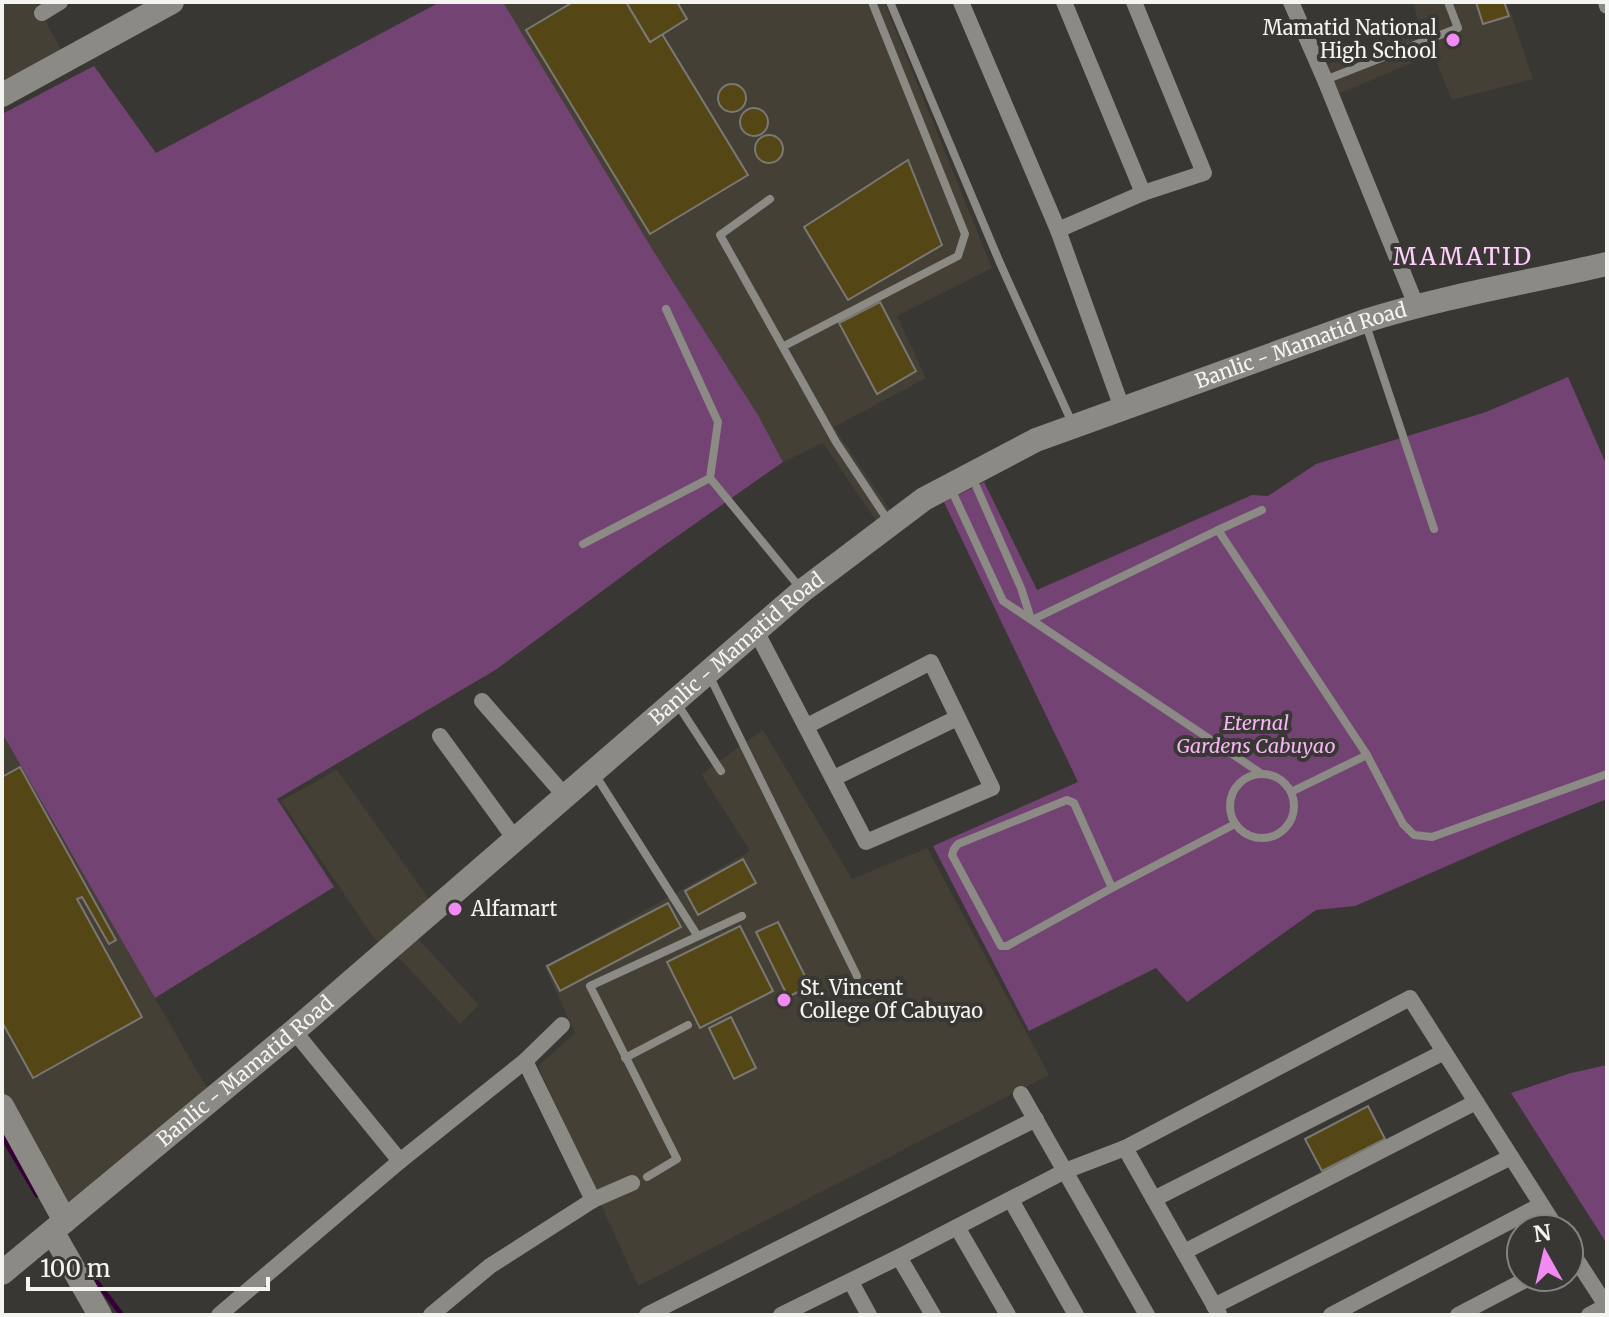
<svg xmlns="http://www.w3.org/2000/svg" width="1609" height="1317" font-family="Merriweather,serif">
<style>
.built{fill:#444036}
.green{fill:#734373}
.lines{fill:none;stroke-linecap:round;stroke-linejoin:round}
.stream{stroke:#350037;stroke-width:5}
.building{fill:#554616;stroke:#7a7874;stroke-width:2}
.lane{stroke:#8c8a85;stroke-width:8}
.street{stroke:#8c8a85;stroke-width:16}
.secondary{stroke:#8c8a85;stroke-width:24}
.poi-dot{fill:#f28af3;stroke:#393733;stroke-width:3}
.labels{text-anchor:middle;stroke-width:8;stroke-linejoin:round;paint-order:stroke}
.poi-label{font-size:20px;fill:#f4f4f1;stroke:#393733;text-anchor:start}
.street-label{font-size:20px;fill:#f4f4f1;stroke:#393733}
.park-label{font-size:20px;font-style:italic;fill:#f7b4f6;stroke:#393733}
.quarter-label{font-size:24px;letter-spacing:2px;fill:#fecffd;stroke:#393733}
</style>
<rect width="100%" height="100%" fill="#393733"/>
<g class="built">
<path d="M 2,2 L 35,2 L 63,53 L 2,86 Z"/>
<path d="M 503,2 L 884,2 L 992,268 L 897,316 L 926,378 L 834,427 L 894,516 L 879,525 L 823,443 L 783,462 L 758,415 L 654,252 Z"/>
<path d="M 1413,2 L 1507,2 L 1533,79 L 1452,100 L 1433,54 L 1336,95 L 1324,66 L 1420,27 Z"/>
<path d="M 763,730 L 852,879 L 927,848 L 1049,1075 L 638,1286 L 538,1066 L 575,1033 L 545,967 L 750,851 L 702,775 L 711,767 Z"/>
<path d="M 2,733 L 208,1090 L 65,1207 L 2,1095 Z"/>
<path d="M 337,770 L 434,906 L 408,928 L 479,1005 L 460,1024 L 405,964 L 374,938 L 281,801 Z"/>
</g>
<g class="green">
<path d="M 440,2 L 503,2 L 654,252 L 758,415 L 783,462 L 659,549 L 497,669 L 277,799 L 334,887 L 155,998 L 2,733 L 2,114 L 94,66 L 156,153 Z"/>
<path d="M 1568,377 L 1607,466 L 1607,799 L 1525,832 L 1355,906 L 1316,910 L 1187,1002 L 1156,968 L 1029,1031 L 933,846 L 1078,782 L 944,502 L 984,482 L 1037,590 L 1252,495 L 1268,496 L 1316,464 L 1486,412 Z"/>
<path d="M 1607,1065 L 1607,1244 L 1511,1093 L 1571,1073 Z"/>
</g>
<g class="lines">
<g class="stream">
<path d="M 2,1136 L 37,1195"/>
<path d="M 86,1268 L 122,1315"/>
</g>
</g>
<g class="building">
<path d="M 573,2 L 626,2 L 650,42 L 662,34 L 748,175 L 650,234 L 526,30 Z"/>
<path d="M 626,2 L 677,2 L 687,19 L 650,42 Z"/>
<path d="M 1476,2 L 1504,2 L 1509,16 L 1483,24 Z"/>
<circle cx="732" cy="98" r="14"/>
<circle cx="754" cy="122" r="14"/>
<circle cx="769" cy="149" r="14"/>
<path d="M 908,160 L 942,245 L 848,300 L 804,227 Z"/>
<path d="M 880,302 L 916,371 L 877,394 L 839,323 Z"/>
<path d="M 20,767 L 116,940 L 109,944 L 82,897 L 77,899 L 142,1017 L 33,1078 L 2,1022 L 2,777 Z"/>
<path d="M 743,859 L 756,883 L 698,915 L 685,891 Z"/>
<path d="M 668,903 L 681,927 L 560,991 L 547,966 Z"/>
<path d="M 778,922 L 810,986 L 788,997 L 756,932 Z"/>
<path d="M 740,926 L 773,991 L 700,1028 L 667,962 Z"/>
<path d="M 731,1017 L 756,1068 L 734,1079 L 709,1028 Z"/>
<path d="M 1368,1106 L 1385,1139 L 1322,1171 L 1305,1139 Z"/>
</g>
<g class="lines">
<g class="lane">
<path d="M 890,2 L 1000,263 L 1073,425"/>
<path d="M 1325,80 L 1458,28 L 1448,2"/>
<path d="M 770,199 L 720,235 L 836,442 L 889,522"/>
<path d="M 666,309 L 718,422 L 710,478"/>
<path d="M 1366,325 L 1434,529"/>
<path d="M 784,346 L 958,256 L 965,234 L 872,2"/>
<path d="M 972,477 L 1021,588 L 1031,619"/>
<path d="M 951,489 L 1003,601 L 1262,774"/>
<path d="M 1218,530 L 1262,510"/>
<path d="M 583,544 L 710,478 L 801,589"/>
<path d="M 1032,620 L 1218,530 L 1367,755 L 1291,792"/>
<path d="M 710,677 L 857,976"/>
<path d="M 678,705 L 721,771"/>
<path d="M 1367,755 L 1403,824 L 1414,835 L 1432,837 L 1607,774"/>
<circle cx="1262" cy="806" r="32"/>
<path d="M 596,776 L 697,935"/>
<path d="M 1112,888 L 1074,803 L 1067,800 L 958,844 L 954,849 L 952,855 L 1001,946 L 1007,946 L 1112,888 L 1235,824"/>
<path d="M 625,1058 L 688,1025"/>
<path d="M 647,1177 L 677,1159 L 590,986 L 742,916"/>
</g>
<g class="street">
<path d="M 961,2 L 1058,230 L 1122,408"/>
<path d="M 1064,2 L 1143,193"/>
<path d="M 1291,2 L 1325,80 L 1416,305"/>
<path d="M 1606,2 L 1607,6"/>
<path d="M 42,13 L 60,2"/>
<path d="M 1058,230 L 1143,193 L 1204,173 L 1134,2"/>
<path d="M 756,631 L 866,842 L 992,788 L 931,662 L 807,726"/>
<path d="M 482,701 L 565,796"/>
<path d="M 440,736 L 515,839"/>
<path d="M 834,778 L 957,718"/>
<path d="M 294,1031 L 400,1161"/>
<path d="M 525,1061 L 593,1200"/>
<path d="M 1021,1094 L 1147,1315"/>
<path d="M 1125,1148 L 1219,1314"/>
<path d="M 1154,1199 L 1444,1052"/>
<path d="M 1011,1200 L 1076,1315"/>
<path d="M 957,1227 L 1008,1315"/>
<path d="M 1569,1248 L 1607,1307"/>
<path d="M 1184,1252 L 1476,1102"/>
<path d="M 899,1257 L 933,1315"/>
<path d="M 851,1282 L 869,1315"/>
<path d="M 1214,1306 L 1511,1157"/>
<path d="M 219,1315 L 400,1161 L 525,1061 L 562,1025"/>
<path d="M 431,1315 L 490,1266 L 593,1200 L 632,1183"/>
<path d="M 647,1315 L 1036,1119"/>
<path d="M 781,1315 L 899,1257 L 1065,1171 L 1125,1148 L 1410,998 L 1557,1229"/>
<path d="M 1331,1315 L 1541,1205"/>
<path d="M 1458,1315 L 1531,1277"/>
<path d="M 1589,1315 L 1606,1306"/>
</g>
<g class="secondary">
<path d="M 2,95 L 172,2"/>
<path d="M 2,1106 L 65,1221"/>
<path d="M 53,1233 L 100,1315"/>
<path id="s1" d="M 2,1273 L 294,1031 L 802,591 L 924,499 L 1036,440 L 1365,321 C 1445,296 1525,283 1607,264"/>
</g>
</g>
<g class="poi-dot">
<circle cx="1453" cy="40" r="8"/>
<circle cx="455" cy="909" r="8"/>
<circle cx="784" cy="1000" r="8"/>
</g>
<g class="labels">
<g class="poi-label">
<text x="1437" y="35" text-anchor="end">Mamatid National<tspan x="1437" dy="23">High School</tspan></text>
<text x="471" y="916">Alfamart</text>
<text x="800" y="995">St. Vincent<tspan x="800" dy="23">College Of Cabuyao</tspan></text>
</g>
<g class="street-label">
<text dy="7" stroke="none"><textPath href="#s1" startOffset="1612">Banlic - Mamatid Road</textPath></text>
<text dy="7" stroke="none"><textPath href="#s1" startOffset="964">Banlic - Mamatid Road</textPath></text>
<text dy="7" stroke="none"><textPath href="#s1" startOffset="316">Banlic - Mamatid Road</textPath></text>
</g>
<g class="park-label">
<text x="1256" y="730">Eternal<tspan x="1256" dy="23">Gardens Cabuyao</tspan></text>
</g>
<g class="quarter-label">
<text x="1463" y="265">MAMATID</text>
</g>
</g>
<rect width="1609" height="1317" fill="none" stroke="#f4f4f1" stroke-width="8"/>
<g transform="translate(1545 1253) rotate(352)"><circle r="38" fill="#393733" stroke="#84837f" stroke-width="2"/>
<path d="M0-6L14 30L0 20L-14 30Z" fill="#f28af3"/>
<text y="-12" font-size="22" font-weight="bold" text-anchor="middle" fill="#f4f4f1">N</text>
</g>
<path d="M28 1277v12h240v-12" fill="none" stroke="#f4f4f1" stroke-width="4"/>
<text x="40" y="1277" font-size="24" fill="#f4f4f1" stroke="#393733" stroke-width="6" paint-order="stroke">100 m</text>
</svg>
